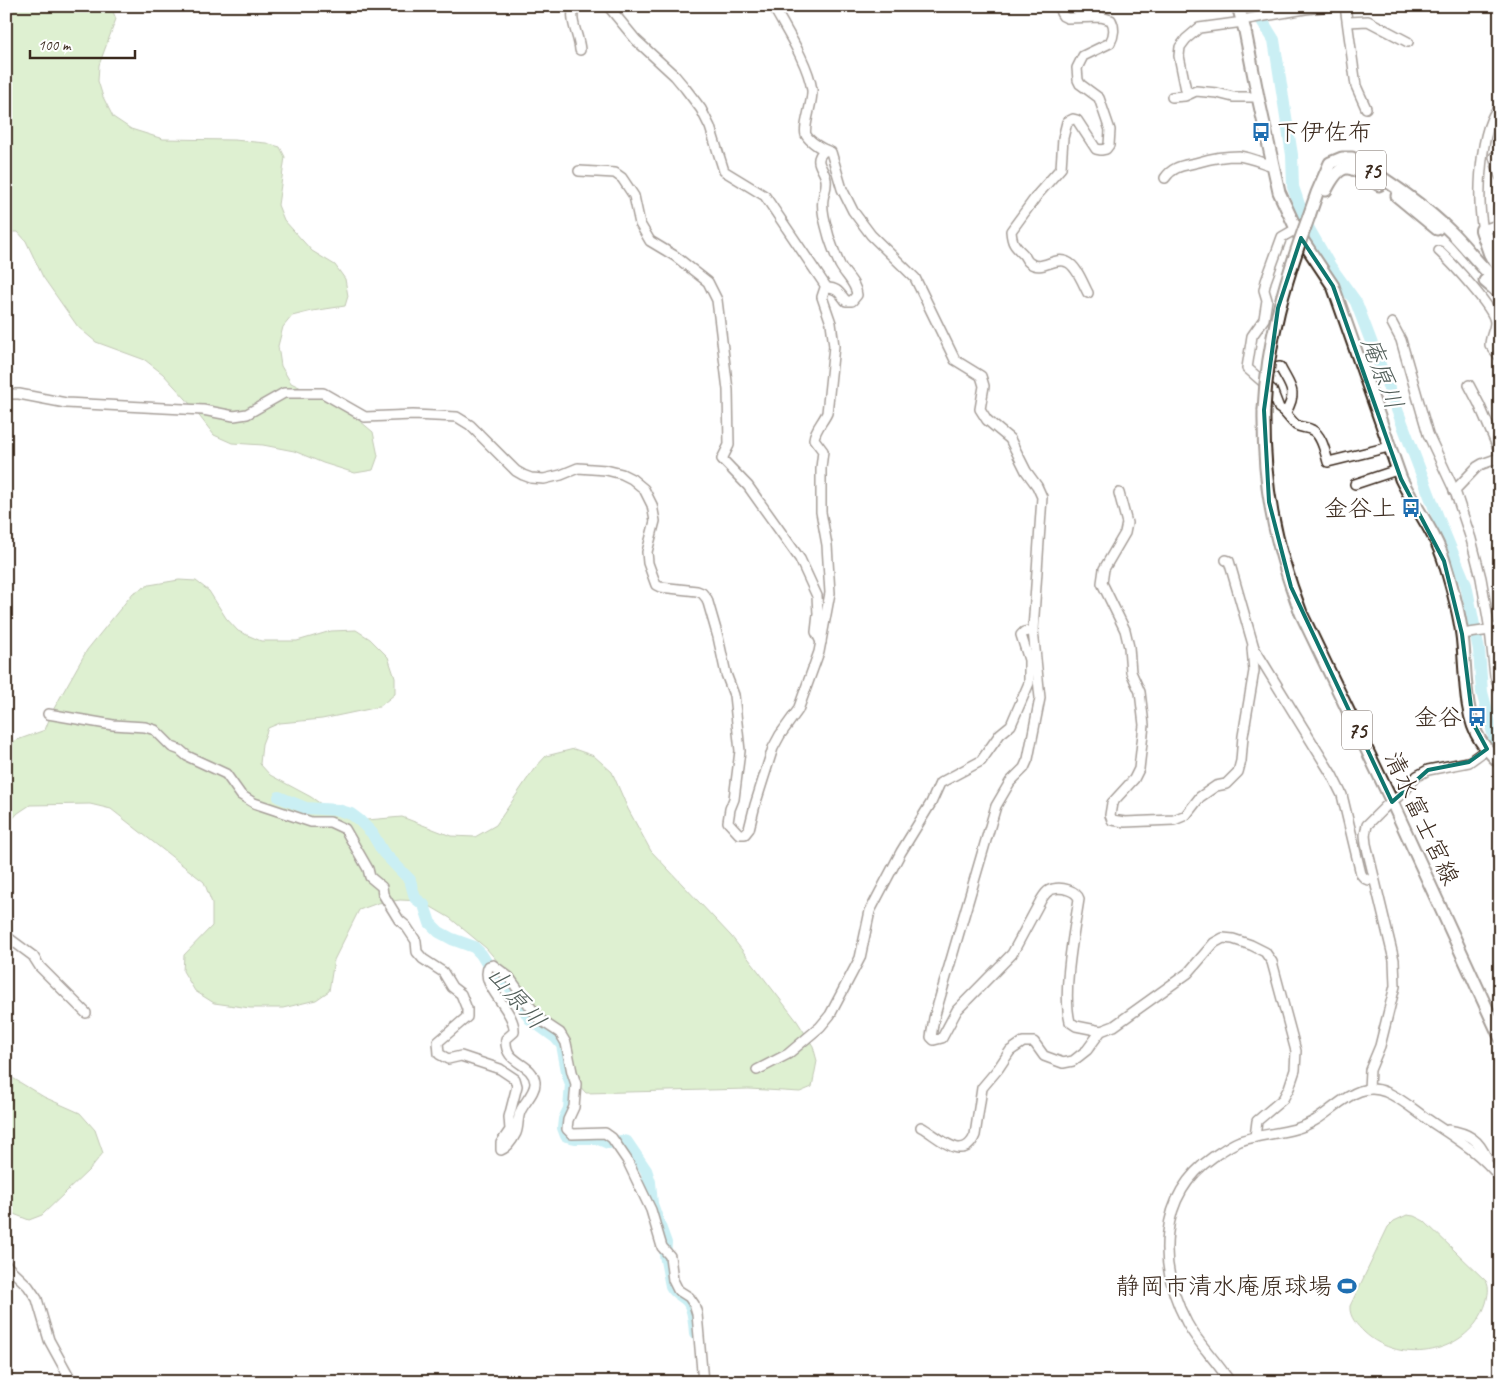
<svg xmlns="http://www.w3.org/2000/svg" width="1506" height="1388" font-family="Caveat,'Klee One',sans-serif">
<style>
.green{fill:#b6dd99;stroke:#78845c}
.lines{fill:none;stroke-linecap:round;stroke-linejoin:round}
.river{stroke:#8bdce6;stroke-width:12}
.minor-casing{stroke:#3b2a1e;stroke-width:12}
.major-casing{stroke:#3b2a1e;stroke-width:15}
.highway-casing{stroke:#3b2a1e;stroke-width:18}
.minor{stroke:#fff;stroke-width:9}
.major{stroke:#fff;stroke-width:11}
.highway{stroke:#fff;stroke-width:14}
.major-bridge-casing{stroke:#3b2a1e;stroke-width:15;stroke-linecap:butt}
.major-bridge{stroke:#fff;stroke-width:11}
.marked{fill:none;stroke:#0f766e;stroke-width:4;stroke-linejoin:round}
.labels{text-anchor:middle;stroke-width:4.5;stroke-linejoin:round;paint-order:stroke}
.shield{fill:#fff;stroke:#766a62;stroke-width:1}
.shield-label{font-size:22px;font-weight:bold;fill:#3b2a1e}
.poi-label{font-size:24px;fill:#3b2a1e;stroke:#fff;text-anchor:end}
.street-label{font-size:24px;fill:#3b2a1e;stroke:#fff}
.water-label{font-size:25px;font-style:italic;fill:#535f5a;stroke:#fff}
</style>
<rect width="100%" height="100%" fill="#fff"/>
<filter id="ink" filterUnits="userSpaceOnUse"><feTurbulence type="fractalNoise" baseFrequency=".02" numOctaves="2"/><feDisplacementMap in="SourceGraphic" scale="10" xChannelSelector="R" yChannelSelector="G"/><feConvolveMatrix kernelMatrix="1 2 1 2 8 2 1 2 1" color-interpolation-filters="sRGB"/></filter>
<g filter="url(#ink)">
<g class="green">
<path d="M 6,6 L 108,6 L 112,9 L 116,19 L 99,65 L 98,81 L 103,97 L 113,117 L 131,129 L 163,139 L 234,140 L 266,143 L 280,147 L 285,157 L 278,205 L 284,220 L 312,251 L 335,265 L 345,279 L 348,296 L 345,306 L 312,311 L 292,316 L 283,327 L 278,346 L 281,366 L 291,383 L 328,401 L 360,421 L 373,432 L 378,456 L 373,470 L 355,473 L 323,463 L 294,451 L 263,445 L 232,443 L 214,435 L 186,399 L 163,374 L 145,360 L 96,342 L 78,327 L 43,277 L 26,241 L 18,232 L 6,232 Z"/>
<path d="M 179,580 L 196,581 L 209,591 L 226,618 L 238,631 L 261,641 L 297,641 L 331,631 L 356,630 L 370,639 L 388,657 L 395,678 L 395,694 L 379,707 L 322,719 L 280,723 L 268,728 L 262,744 L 260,764 L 270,775 L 311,797 L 335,814 L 355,821 L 402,817 L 451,836 L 475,837 L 496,825 L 534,769 L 546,756 L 574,749 L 594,756 L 612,772 L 628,809 L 651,851 L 731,936 L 797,1021 L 813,1046 L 817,1061 L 812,1087 L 800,1092 L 749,1089 L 586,1093 L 575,1081 L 538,1008 L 486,948 L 450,918 L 421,901 L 400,900 L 378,903 L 359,910 L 334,960 L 329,991 L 316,1000 L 283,1008 L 250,1008 L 214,1003 L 195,991 L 183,971 L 184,955 L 212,926 L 212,903 L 204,882 L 111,809 L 90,804 L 30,805 L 18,813 L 6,826 L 6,744 L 45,730 L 52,712 L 87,650 L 133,593 L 149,585 Z"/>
<path d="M 6,1074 L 44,1097 L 80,1113 L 95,1130 L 103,1153 L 89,1170 L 42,1215 L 29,1220 L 6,1211 Z"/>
<path d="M 1407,1215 L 1414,1216 L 1424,1221 L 1486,1281 C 1490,1288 1488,1295 1486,1303 C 1470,1354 1401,1367 1364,1332 C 1357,1325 1349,1317 1350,1306 L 1388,1227 L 1394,1221 Z"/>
</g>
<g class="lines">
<g class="river">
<path d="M 1253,6 L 1274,40 L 1292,155 L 1293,187 L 1305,222 L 1330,266 L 1356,302 L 1439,520 L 1466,585 L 1479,650 L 1482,692 L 1496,745 L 1500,749"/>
<path d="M 279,797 L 306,808 L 338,810 L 351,814 L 359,820 L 372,833 L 383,852 L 410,880 L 415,898 L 424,905 L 430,923 L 439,932 L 452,939 L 474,947 L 481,954 L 491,970 L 510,987 L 530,1019 L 556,1038 L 562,1045 L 568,1076 L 571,1084 L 569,1109 L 564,1119 L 563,1128 L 566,1136 L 575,1138 L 596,1138 L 608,1143 L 622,1141 L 627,1142 L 646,1170 L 650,1182 L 652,1204 L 666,1243 L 665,1255 L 671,1286 C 675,1294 683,1296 688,1302 C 694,1310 694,1324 695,1333"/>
</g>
<g class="minor-casing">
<g id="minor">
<path d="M 574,6 C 569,21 579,35 580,50"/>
<path d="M 608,6 L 636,40 L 675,76 L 685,88 L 701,109 L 710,127 L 724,171 L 765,196 L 827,288"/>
<path d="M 773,6 C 786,30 808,63 812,90 C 813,102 803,127 806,135 C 810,142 823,150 831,152 L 842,189 L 853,211 L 871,235 L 915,278 L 955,360 L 981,376 L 984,386 L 980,409 L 987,420 L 1010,439 L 1026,471 L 1037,486 L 1042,497 L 1033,630 L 1040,698 L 1028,759 L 1024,768 L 1010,782 L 996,806 L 934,1018 L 931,1037 L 934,1040 L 942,1038 L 957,1010 L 1012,954 L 1041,900 C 1044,895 1047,890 1053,889 C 1062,887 1076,890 1079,899 C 1074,932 1062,991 1070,1022 L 1076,1026 L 1101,1031"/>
<path d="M 1062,6 L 1061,13 L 1063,16 L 1067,18 L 1101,17 L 1111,20 C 1115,27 1114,36 1110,43 L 1083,56 L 1077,68 L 1078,80 L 1080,84 L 1099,98 L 1110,130 L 1109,145 L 1106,149 L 1101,150 L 1096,149 L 1077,120 L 1073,119 L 1067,122 L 1063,138 L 1061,168 L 1038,194 L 1011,231 C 1012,244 1015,246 1023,254 C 1026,257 1026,261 1030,263 C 1042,272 1054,256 1067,262 C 1077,266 1083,284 1088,293"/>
<path d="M 1345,6 L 1356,86 L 1366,108"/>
<path d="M 1242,20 L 1305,9 L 1331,6"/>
<path d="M 1348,22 L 1368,21 L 1408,42"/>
<path d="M 1191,93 L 1186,90 L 1179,56 L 1180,47 L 1186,39 L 1199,28 L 1243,22"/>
<path d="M 1172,97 L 1185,96 L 1196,91 L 1217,93 L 1233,97 L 1258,97"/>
<path d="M 1500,106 C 1479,128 1477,200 1483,230 L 1500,224"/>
<path d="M 1494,157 L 1500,176"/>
<path d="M 579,171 L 615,173 L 622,178 L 634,196 L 640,224 L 650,241 L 675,256 L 708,282 L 717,300 L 728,390 L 729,445 L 722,459 L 748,486 L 800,559 L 817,596 L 818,614 L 816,632 L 821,642"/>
<path d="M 1165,178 C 1174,165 1185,166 1199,162 C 1212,158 1225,156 1239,156 C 1248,157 1263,163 1273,166"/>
<path d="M 1296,229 L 1282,237 L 1266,281 L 1264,290 L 1267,300 L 1264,319 L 1252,336 L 1247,368 L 1272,390 L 1279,408 C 1287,413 1289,419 1296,425 C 1301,428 1307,427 1312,430 C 1322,435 1325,452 1328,462 L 1389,447"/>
<path d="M 1439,251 C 1451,262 1494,308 1495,322 C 1495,330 1490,337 1490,345 L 1500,357"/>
<path d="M 1392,323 L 1401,340 L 1428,434 L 1456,494 L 1471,539 L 1481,578 L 1490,630 L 1495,676 L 1500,690"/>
<path d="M 1275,368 L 1280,367 C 1290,387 1298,391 1286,412"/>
<path d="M 6,394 L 19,394 L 66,403 L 203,410 L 234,416 L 247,414 L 284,393 L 323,393 L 365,417 L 413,415 L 457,417 L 470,425 L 516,471 L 523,475 L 531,478 L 544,479 L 561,475 L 578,468 L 606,470 L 622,474 L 632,479 L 644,489 L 652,505 L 655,521 L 647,552 L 648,563 L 656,585 L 660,587 L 697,591 L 702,593 L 707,599 L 718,637 L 726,674 L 734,695 L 740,751 L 734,799 L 730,809 L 728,822 L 739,834 L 745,834 L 749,829 L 755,805 L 773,748 L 780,735 L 798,710 L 819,652 L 830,593 L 827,545 L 821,512 L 821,468 L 823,451 L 814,439 C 815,429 823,422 827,413 L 834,346 L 831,323 L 822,297 L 825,288 C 836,287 839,292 846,301 L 852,301 L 857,295 C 856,283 846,276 840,265 C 836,257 832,246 829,237 C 826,225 821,211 823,199 C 824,192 827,188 826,180 C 825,168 811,162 825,150"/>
<path d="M 1355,484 L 1397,470"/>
<path d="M 1454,491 L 1477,467 L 1482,464 L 1499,458 L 1498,448 L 1479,404 L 1469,385"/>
<path d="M 1119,493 L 1127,523 L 1125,533 L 1104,569 L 1102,583 L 1125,630 L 1129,647 L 1131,672 L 1140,692 L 1144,725 L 1139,769 L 1134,779 L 1112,803 L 1110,815 L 1112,820 L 1125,822 L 1174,820 L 1186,815 L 1200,797 L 1216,786 L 1226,784 L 1238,772 L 1241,761 L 1243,736 L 1254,671 L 1252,648 L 1254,648"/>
<path d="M 1226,560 L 1229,561 L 1254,648 L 1332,775 L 1342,795 L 1361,874 C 1365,880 1368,881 1374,879"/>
<path d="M 1462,634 L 1490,630 L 1500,627"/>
<path d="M 48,714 L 113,725 L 145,727 L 155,730 L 172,747 L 180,750 L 187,756 L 226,774 L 241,795 L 254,803 L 311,822 L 330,822 L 345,829 L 368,869 L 370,877 L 382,887 L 383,894 L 399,920 L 406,926 L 416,941 L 417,952 L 423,959 L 443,972 L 452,987 L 461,994 L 467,1009 L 467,1017 L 438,1042 L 439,1054 L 448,1059 L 461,1056 L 500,1069 L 515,1079 L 517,1086 L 509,1117 L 510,1130 L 501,1143 L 501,1150 C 507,1148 513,1139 516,1133 C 519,1126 517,1117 521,1110 C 525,1102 536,1091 535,1082 C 532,1061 504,1065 506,1039 L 514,1032 C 516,1010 478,985 489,966 L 493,965 L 509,977 L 539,1019 L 560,1033 L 566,1043 L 572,1072 L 576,1084 L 574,1107 L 568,1120 L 567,1129 L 572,1134 L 605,1133 L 612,1138 L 627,1160 L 651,1210 L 662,1247 L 670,1256 L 673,1280 L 678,1290 L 689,1297 L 694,1304 L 697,1314 L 703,1382"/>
<path d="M 6,936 L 33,956 L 40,967 L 86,1013"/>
<path d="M 757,1070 L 788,1054 L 820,1027 L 830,1015 L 860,958 L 870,911 L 901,852 L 931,803 L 940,783 L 981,761 L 1000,734 L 1011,725 L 1029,683 L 1029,660 L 1021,635 L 1024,632 L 1033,630"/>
<path d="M 1369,1089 L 1370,1070 L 1380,1046 L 1395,986 L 1394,960 L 1366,844 L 1365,835 L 1367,825 L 1386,806 L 1403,793 L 1417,776 L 1428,770 L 1469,762 L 1487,749"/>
<path d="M 921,1127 C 937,1135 963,1165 975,1135 L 982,1088 L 998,1069 L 1010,1051 L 1023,1042 L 1034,1042 L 1044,1056 L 1063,1063 L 1073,1061 L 1087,1050 L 1101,1031 L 1114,1026 L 1188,973 L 1214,943 L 1223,938 L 1233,939 L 1251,945 L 1265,952 L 1272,962 L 1296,1051 L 1295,1070 L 1289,1088 L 1283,1099 L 1257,1121 L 1255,1137"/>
<path d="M 1448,1130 C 1468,1133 1479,1139 1487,1159"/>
<path d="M 6,1265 L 28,1286 L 37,1299 L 49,1340 L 72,1382"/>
<path d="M 1230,1382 C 1217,1361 1199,1345 1187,1323 C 1157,1267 1157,1196 1213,1157 C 1222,1151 1230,1145 1240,1141 C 1257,1135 1277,1134 1295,1129 C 1323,1122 1337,1099 1360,1091 C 1369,1088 1377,1088 1386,1092 C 1401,1098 1414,1110 1427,1119 C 1454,1137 1480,1152 1500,1178"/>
</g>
</g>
<g class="major-casing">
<g id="major">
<path d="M 1238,6 L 1245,31 L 1258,97 L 1279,192 L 1299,235 L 1333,286 L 1401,479 C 1415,508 1436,533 1445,564 C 1452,587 1459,611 1462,635 C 1466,664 1463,714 1480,740 C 1485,748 1493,756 1500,763"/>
<path d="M 1326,190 C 1344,155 1352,168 1379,185"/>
<path d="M 1397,196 L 1437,229"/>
<path d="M 1309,216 L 1317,193 L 1330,163 L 1342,158 L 1352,158 C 1387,181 1422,203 1452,233 C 1468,249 1482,269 1500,284"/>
<path d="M 1485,281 L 1500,294"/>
<path d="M 1264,410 C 1263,485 1274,542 1301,613 L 1392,802 L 1500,1037"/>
</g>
</g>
<g class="highway-casing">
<path id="highway" d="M 1483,230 L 1491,253 L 1500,270"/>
</g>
<use href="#minor" class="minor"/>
<use href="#major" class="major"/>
<use href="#highway" class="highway"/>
<g class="major-bridge-casing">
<path id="major-bridge" d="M 1264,410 C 1267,341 1285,281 1309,216"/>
</g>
<use href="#major-bridge" class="major-bridge"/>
</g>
</g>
<path d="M0 0H1506V1388H0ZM 1301,238 L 1333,286 L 1401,479 L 1444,561 L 1462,634 L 1473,723 L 1487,749 L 1469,762 L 1428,770 L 1392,802 L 1291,587 L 1269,502 L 1264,410 L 1278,308 Z" fill="#fff" fill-opacity=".55" fill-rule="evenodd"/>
<path class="marked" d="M 1301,238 L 1333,286 L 1401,479 L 1444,561 L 1462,634 L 1473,723 L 1487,749 L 1469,762 L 1428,770 L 1392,802 L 1291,587 L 1269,502 L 1264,410 L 1278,308 Z"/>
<defs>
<g id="bus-bare" transform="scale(1.5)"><path d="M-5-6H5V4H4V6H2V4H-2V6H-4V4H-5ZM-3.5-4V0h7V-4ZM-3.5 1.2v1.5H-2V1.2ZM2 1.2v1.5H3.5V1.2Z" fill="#1f6fb2" stroke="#fff" stroke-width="2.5" paint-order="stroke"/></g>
<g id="stadium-bare" transform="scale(1.5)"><path d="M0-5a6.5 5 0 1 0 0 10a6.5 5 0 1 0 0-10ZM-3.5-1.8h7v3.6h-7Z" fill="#1f6fb2" stroke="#fff" stroke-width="2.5" paint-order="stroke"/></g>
</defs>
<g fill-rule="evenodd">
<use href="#bus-bare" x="1261" y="132"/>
<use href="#bus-bare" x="1411" y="508"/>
<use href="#bus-bare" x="1477" y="717"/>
<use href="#stadium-bare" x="1347" y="1286"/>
</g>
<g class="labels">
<g class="shield">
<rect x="1356" y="150.5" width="30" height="39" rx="4"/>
<rect x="1342" y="710.5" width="30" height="39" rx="4"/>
</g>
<g class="shield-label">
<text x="1371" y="178">75</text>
<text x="1357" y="738">75</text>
</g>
<g class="poi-label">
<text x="1276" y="140" text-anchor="start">下伊佐布</text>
<text x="1396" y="516">金谷上</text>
<text x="1462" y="725">金谷</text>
<text x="1332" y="1294">静岡市清水庵原球場</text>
</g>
<g class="street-label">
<text transform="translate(1422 818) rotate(65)" y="8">清水富士宮線</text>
</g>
<g class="water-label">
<text transform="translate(1383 373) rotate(69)" y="9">庵原川</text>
<text transform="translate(517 997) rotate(49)" y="9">山原川</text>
</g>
</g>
<rect width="1506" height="1388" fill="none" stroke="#fff" stroke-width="25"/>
<rect x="12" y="12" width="1481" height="1363" fill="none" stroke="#3b2a1e" stroke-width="2" filter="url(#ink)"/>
<path d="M30 50v8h105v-8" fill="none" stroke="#3b2a1e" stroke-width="2.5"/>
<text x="38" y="50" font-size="15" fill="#3b2a1e" stroke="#ffffff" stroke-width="4" paint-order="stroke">100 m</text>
</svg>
